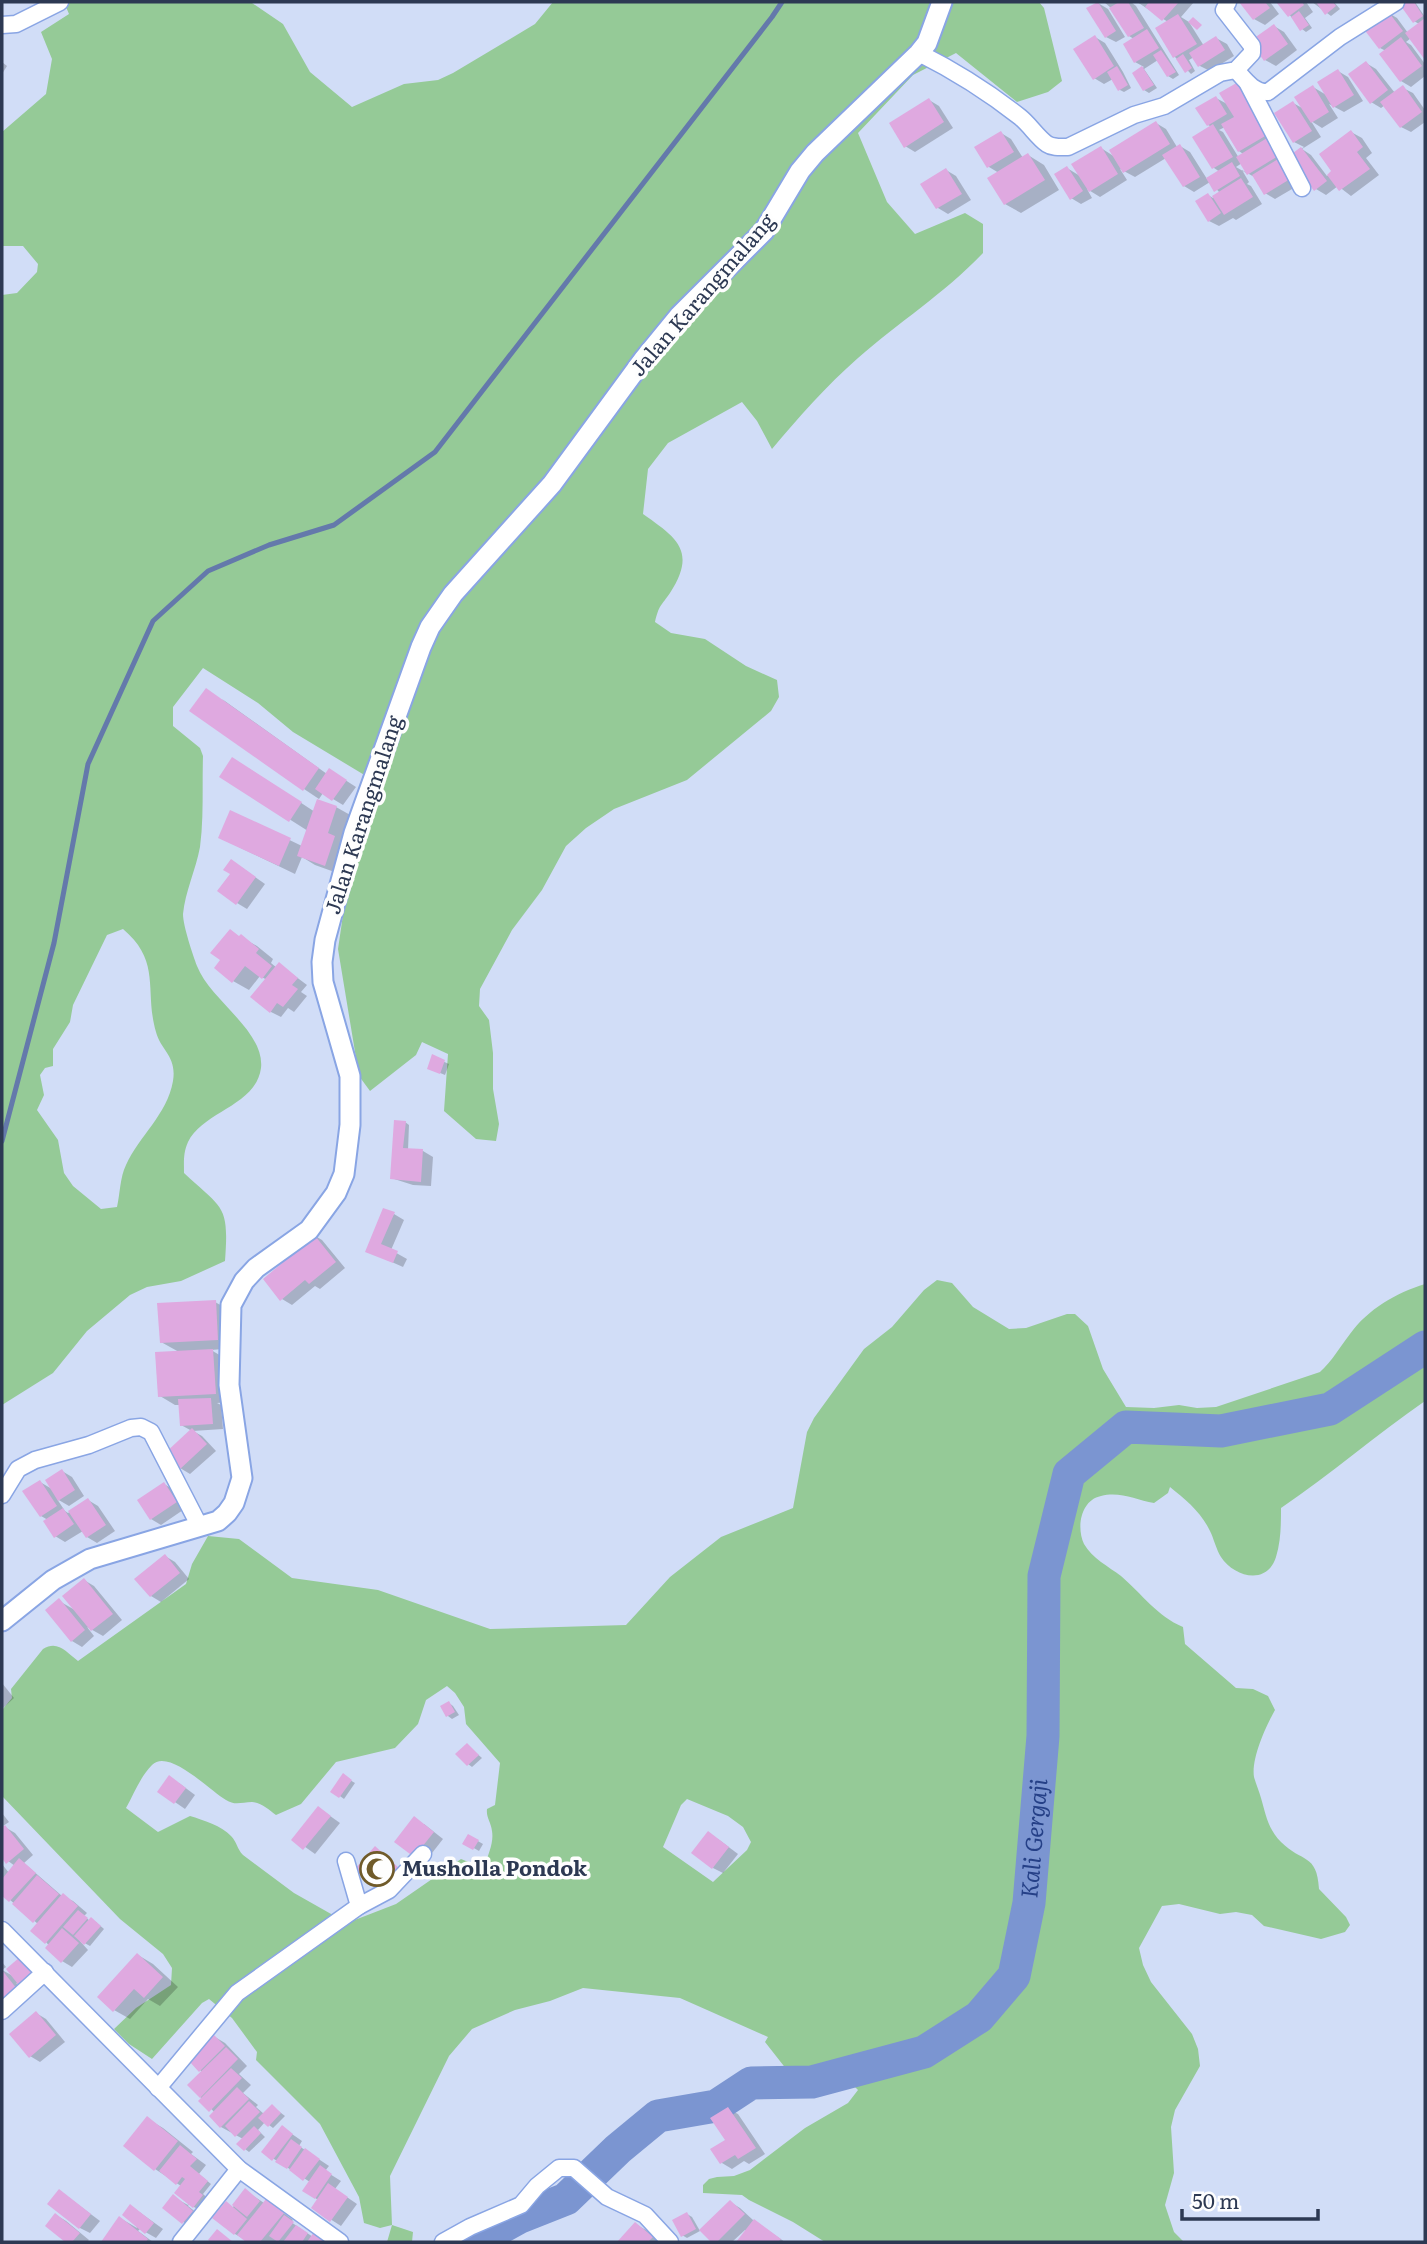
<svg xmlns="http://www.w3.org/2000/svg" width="1427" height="2244" font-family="Literata,serif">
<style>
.green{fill:#95ca97;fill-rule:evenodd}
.shadow{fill:#0003;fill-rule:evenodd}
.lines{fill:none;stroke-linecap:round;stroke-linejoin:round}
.stream{stroke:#6479ab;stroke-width:5}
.river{stroke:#7b95d1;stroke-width:33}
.building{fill:#dfa9e0}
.minor-casing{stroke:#89a5e4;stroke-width:19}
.tertiary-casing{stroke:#89a5e4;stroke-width:23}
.minor{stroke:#fff;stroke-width:16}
.tertiary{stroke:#fff;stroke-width:19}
.labels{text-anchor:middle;stroke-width:7;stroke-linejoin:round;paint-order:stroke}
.street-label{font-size:21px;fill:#2d3953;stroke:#fefefe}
.poi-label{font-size:21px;font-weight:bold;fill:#2d3953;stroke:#fefefe;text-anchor:start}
.water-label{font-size:23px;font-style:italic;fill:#254087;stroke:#fefefe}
</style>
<rect width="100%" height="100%" fill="#d1ddf7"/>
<g class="green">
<path d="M 64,2 L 252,3 L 283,24 L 310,72 L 352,107 L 404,84 L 438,80 L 453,73 L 535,24 L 553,2 L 1039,2 L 1044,8 L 1062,81 L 1048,92 L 1017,102 L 956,53 L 913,75 L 858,133 L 887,202 L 915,234 L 965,213 L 983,224 L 983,253 C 945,293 899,322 858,358 C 826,386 799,417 772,449 L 757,421 L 742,402 L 668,443 L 648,469 L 643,514 C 677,538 697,551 670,593 C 661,606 659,605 655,622 L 671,633 L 705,639 L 746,666 L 777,680 L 779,697 L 771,711 L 687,780 L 614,809 L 586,828 L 566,846 L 542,890 L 512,930 L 480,989 L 479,1006 L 489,1020 L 493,1053 L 493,1089 L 499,1124 L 496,1141 L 476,1139 L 444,1111 L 448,1054 L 422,1042 L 416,1055 L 370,1091 L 359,1076 L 338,949 L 349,874 L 381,785 L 293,732 L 258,703 L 203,668 L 173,707 L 173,726 L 200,748 L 203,756 C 202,786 204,817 200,847 C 196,869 185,892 183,914 C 183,926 193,955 197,966 C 210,1000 265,1031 261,1068 C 256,1106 203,1111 188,1142 C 183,1153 184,1162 184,1173 C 224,1210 229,1205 225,1261 L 181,1281 L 147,1287 L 130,1295 L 87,1331 L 53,1373 L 2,1405 L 2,295 L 17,293 L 37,272 L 38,264 L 23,246 L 2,246 L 2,132 L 46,94 L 52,59 L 41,32 L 69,14 ZM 123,929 C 162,962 144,991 156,1032 C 161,1051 177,1056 173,1081 C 167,1115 139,1136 126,1165 C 120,1177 120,1194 117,1207 L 101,1209 L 73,1186 L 64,1173 L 58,1140 L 37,1110 L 44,1095 L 40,1075 L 45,1068 L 53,1066 L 53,1049 L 70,1022 L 73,1005 L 107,935 Z"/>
<path d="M 937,1280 L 952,1283 L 973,1307 L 1009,1329 L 1026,1328 L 1067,1314 L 1075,1314 L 1088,1326 L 1103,1369 L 1126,1407 L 1154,1408 L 1179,1405 L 1197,1408 L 1216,1407 L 1320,1372 C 1333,1360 1339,1348 1350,1334 C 1368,1309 1396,1293 1425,1284 L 1425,1401 C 1376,1435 1331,1474 1281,1508 C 1281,1524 1281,1541 1276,1557 C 1267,1586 1234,1577 1221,1557 C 1216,1549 1214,1539 1210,1531 C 1201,1512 1186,1500 1170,1487 L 1168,1493 L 1154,1503 C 1136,1500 1120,1491 1101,1496 C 1081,1500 1076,1527 1084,1544 C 1092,1558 1109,1567 1121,1576 C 1142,1594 1157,1616 1183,1627 L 1185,1644 L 1236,1688 L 1253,1689 L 1268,1696 L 1275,1710 C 1266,1726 1251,1759 1254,1777 C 1256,1784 1259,1791 1261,1798 C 1266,1815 1268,1829 1281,1842 C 1302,1863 1317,1853 1319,1889 L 1346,1917 L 1350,1925 L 1345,1932 L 1321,1939 L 1264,1926 L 1252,1915 L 1236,1912 L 1220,1914 L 1179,1904 L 1162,1906 L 1139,1948 L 1143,1965 L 1151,1982 L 1192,2034 L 1198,2049 L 1200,2066 L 1175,2110 L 1171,2127 L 1174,2173 L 1165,2205 L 1174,2232 L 1184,2242 L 825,2242 L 793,2222 L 749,2200 L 742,2195 L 703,2193 L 703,2185 L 709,2179 L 717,2177 L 734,2176 L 750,2170 L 805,2128 L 848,2103 L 858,2090 L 850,2082 L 832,2089 L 808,2089 L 787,2070 L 765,2042 L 768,2037 L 680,1998 L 583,1988 L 550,2001 L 515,2010 L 472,2029 L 449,2056 L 390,2176 L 392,2225 L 413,2232 L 412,2242 L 387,2242 L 392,2225 L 380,2228 L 364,2223 L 359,2197 L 320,2124 L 256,2060 L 257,2052 L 232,2018 L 209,1999 L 202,2003 L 152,2059 L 129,2044 L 114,2029 L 136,2008 L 171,1985 L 172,1968 L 163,1954 L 120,1919 L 2,1796 L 2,1710 L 12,1698 L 11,1689 L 43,1649 C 58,1640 66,1652 78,1661 L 186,1584 L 192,1564 L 208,1536 L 239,1539 L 292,1578 L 378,1590 L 490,1629 L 626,1625 L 670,1577 L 721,1537 L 793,1508 L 807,1432 L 814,1418 L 864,1349 L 892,1327 L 924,1290 ZM 447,1686 L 455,1693 L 464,1707 L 466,1724 L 500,1763 L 495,1805 L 487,1809 C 486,1818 491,1822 492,1831 C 494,1843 488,1854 485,1865 L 476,1865 L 461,1859 L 396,1904 L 347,1923 L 294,1893 L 243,1855 C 237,1849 237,1842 231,1836 C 222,1826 203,1820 190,1816 L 158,1832 L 126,1808 C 134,1794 140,1777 152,1765 C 169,1748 210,1791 226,1800 C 235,1806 242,1802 252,1802 C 262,1803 269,1810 276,1815 L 301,1804 L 336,1762 L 395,1748 L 418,1724 L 426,1700 ZM 687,1799 L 728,1816 L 743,1827 L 751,1842 L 747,1850 L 713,1882 L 663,1847 L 681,1805 Z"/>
</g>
<g class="shadow">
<path d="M 1104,2 L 1131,2 L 1136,6 L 1179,75 L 1173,79 L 1168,76 L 1158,60 L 1144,69 L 1157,88 L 1149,93 L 1144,90 L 1134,73 L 1144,67 L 1135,62 L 1134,39 L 1129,36 L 1111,8 Z"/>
<path d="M 1137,2 L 1194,2 L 1181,17 L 1189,22 L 1204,46 L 1216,38 L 1227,44 L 1234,56 L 1210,71 L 1200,66 L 1194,57 L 1189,60 L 1195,71 L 1191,74 L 1175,57 L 1168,22 Z"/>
<path d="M 1242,2 L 1270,2 L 1279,14 L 1265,25 L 1254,19 Z"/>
<path d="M 1278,2 L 1306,2 L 1313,12 L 1305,18 L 1312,28 L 1306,32 L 1302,29 Z"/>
<path d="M 1312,2 L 1334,2 L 1340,9 L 1331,16 Z"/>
<path d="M 1402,2 L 1415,2 L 1425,17 L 1425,57 L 1411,38 L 1406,42 L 1411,45 L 1425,64 L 1425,76 L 1411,87 L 1401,81 L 1386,51 L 1380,48 L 1387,12 L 1397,18 L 1408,33 L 1419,24 L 1414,21 Z"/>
<path d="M 1098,3 L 1108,9 L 1125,37 L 1116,42 L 1106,37 Z"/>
<path d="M 1274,26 L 1284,32 L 1297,50 L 1276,66 L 1265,60 Z"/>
<path d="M 1095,37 L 1105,43 L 1123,72 L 1131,88 L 1124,92 L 1120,90 L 1113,79 L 1104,84 L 1094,78 Z"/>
<path d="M 2,62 L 7,66 L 2,74 Z"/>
<path d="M 1366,63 L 1376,69 L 1395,93 L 1403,88 L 1413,93 L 1425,110 L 1425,122 L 1411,132 L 1401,127 L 1385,105 L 1381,108 L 1371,102 Z"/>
<path d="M 1338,71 L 1348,77 L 1363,101 L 1344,112 L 1329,104 L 1338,118 L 1322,128 L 1311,121 L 1321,137 L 1302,149 L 1311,155 L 1327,176 L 1334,172 L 1351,132 L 1362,138 L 1372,153 L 1366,158 L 1379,175 L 1351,196 L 1338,186 L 1326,195 L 1316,189 L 1291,156 L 1304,147 L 1294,142 L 1293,103 L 1304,109 L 1313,87 L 1328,96 Z"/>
<path d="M 1240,83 L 1304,182 L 1275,199 L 1265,193 L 1256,178 L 1242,170 L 1249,182 L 1247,184 L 1251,186 L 1262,204 L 1236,220 L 1233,218 L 1219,226 L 1209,221 L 1208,195 L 1213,198 L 1220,193 L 1210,182 L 1194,192 L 1184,186 L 1166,158 L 1135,177 L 1120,169 L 1127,180 L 1100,197 L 1087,189 L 1092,198 L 1081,204 L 1071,198 L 1067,168 L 1080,176 L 1101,148 L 1115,157 L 1156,123 L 1166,129 L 1177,147 L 1180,146 L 1190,152 L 1207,179 L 1220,172 L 1214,168 L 1212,127 L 1208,125 L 1216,98 L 1229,105 ZM 1225,127 L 1239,151 L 1243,154 L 1239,158 L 1223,132 L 1219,130 ZM 1242,163 L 1248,174 L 1236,167 Z"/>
<path d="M 929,100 L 939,106 L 953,128 L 915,152 L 905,146 Z"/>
<path d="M 1001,133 L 1011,139 L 1023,158 L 1028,155 L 1044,165 L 1059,190 L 1021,213 L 1005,204 L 990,179 L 999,173 L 989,167 L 977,148 Z"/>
<path d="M 946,170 L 956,176 L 971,200 L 948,214 L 938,208 L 923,185 Z"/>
<path d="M 222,699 L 327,774 L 339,776 L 356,787 L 343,805 L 323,793 L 319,799 L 304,789 Z"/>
<path d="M 248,768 L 315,812 L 336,807 L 352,816 L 340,874 L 315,865 L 302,857 L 295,874 L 220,838 L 231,812 L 302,846 L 308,831 L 221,776 Z"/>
<path d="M 241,867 L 265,884 L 247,909 L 237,903 Z"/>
<path d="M 241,937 L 257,946 L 273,959 L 271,963 L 277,968 L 279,964 L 307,985 L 301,992 L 307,996 L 294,1012 L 288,1008 L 281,1017 L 271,1012 L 267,980 L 260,976 L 249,990 L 233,981 Z"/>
<path d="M 433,1057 L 449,1064 L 445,1075 L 433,1070 Z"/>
<path d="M 405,1122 L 409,1125 L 408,1150 L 423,1151 L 433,1157 L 431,1186 L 413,1185 L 391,1178 Z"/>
<path d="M 394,1214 L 404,1220 L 391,1250 L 407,1259 L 403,1267 L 367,1251 Z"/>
<path d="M 312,1234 L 322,1240 L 345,1268 L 320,1289 L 315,1286 L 292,1305 L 282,1299 L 290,1259 Z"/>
<path d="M 215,1302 L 231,1311 L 234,1348 L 211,1350 L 228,1360 L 231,1402 L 217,1403 L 221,1405 L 223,1429 L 193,1431 L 202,1436 L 216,1451 L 190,1474 L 180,1468 L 192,1431 L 181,1425 L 180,1405 L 175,1405 L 160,1396 L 179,1352 L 161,1342 Z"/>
<path d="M 62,1471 L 72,1477 L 84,1496 L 69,1506 L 57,1499 L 65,1511 L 68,1513 L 88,1500 L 98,1506 L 115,1531 L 97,1543 L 87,1537 L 83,1531 L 65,1542 L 55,1536 L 48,1520 L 41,1516 L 25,1491 L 40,1482 L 52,1489 Z"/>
<path d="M 164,1484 L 174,1490 L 186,1508 L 161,1525 L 151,1519 Z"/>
<path d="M 165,1556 L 175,1562 L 189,1579 L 161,1602 L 151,1596 Z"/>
<path d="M 84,1580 L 94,1586 L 122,1620 L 103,1636 L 87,1627 L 94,1636 L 82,1647 L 72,1641 L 59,1601 L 75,1610 Z"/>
<path d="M 2,1683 L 14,1698 L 2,1709 Z"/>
<path d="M 449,1703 L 453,1706 L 459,1715 L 452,1719 L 448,1716 L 442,1707 Z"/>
<path d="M 467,1745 L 482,1758 L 472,1767 L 468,1764 Z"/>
<path d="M 343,1776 L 355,1783 L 344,1799 L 333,1791 Z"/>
<path d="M 179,1783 L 195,1795 L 185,1809 L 159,1791 Z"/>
<path d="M 319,1808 L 340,1823 L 315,1854 L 294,1839 Z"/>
<path d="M 2,1813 L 9,1822 L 3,1826 L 15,1833 L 33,1855 L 24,1863 L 62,1896 L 73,1901 L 87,1913 L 84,1916 L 90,1921 L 96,1922 L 104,1929 L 90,1946 L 79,1940 L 88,1950 L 72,1967 L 62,1961 L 46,1942 L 38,1924 L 2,1893 L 2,1864 L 9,1873 L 15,1866 L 4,1858 L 2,1860 Z"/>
<path d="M 424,1824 L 443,1839 L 425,1862 L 415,1856 Z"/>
<path d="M 469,1836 L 483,1844 L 479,1851 L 465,1843 Z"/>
<path d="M 718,1839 L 738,1854 L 723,1873 L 713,1868 Z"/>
<path d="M 138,1955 L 153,1964 L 178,1987 L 160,2006 L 148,1999 L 130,2019 L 114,2010 Z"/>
<path d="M 20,1960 L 44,1983 L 33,1992 L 16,1983 L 26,1996 L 2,2010 L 2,1962 L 6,1967 L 2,1970 L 15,1977 Z"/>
<path d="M 36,2013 L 46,2019 L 65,2042 L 40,2062 L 30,2056 Z"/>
<path d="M 215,2037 L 225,2043 L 247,2066 L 239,2074 L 251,2085 L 243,2093 L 258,2105 L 256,2107 L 264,2114 L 272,2106 L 285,2116 L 273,2128 L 265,2122 L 258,2130 L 265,2137 L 249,2152 L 245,2149 L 243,2139 L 221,2127 L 215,2113 L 190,2086 L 203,2073 L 191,2061 Z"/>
<path d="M 728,2109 L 738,2114 L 765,2154 L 749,2164 L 744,2161 L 732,2169 L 722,2163 L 713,2150 L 727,2140 Z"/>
<path d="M 148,2119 L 163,2128 L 193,2152 L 191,2154 L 206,2165 L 199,2174 L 211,2184 L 203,2194 L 212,2202 L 204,2213 L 189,2204 L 188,2206 L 202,2217 L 193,2229 L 164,2208 L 173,2197 L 188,2205 L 189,2203 L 181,2186 L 155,2169 Z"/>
<path d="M 282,2127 L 302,2141 L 299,2146 L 329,2166 L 325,2171 L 341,2181 L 335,2189 L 357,2204 L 341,2226 L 313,2208 L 318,2200 L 304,2190 L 310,2182 L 263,2152 Z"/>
<path d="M 60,2191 L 100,2221 L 90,2233 L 80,2228 Z"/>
<path d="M 246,2191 L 264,2203 L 266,2201 L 276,2207 L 293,2220 L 291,2222 L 313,2237 L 334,2242 L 281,2242 L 277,2240 L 275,2242 L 249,2242 L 235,2234 L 215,2218 L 233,2207 Z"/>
<path d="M 730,2202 L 740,2208 L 753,2220 L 785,2242 L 738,2242 L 747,2231 L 745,2230 L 732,2242 L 714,2242 L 702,2230 Z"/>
<path d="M 131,2206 L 163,2229 L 156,2238 L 140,2229 L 138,2231 L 153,2242 L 103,2242 L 120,2218 L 137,2228 Z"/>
<path d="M 687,2214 L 692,2217 L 700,2231 L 687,2238 L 682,2235 Z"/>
<path d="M 56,2215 L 66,2221 L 89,2240 L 87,2242 L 67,2242 L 47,2226 Z"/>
<path d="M 635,2224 L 646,2230 L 660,2242 L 619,2242 Z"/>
</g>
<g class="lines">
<path class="stream" d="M 2,1141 L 54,943 L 88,764 L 153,621 L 208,571 L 269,545 L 334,525 L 435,452 L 772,17 L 782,2"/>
<path class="river" id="s1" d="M 475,2242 L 518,2218 L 566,2199 L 618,2149 L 658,2116 L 716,2106 L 751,2083 L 812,2082 L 924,2052 L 979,2017 L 1014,1976 L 1029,1903 L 1043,1736 L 1044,1576 L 1069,1474 L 1126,1427 L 1221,1431 L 1330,1409 L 1425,1347"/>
</g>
<g class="building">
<path d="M 1098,2 L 1116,31 L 1105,38 L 1086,8 Z"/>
<path d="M 1119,2 L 1128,2 L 1144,28 L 1128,37 L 1109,8 Z"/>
<path d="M 1149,2 L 1179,2 L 1162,21 L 1145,7 Z"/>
<path d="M 1239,2 L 1265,2 L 1270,8 L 1253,20 Z"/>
<path d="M 1276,2 L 1302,2 L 1304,5 L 1288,17 Z"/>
<path d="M 1316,2 L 1333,2 L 1336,6 L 1325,15 Z"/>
<path d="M 1398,2 L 1414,2 L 1423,16 L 1413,23 Z"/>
<path d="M 1387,10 L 1403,31 L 1379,49 L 1363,28 Z"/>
<path d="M 1299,11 L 1309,25 L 1300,31 L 1291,17 Z"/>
<path d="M 1178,14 L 1197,44 L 1173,58 L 1155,28 Z"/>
<path d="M 1193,17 L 1202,25 L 1197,30 L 1188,22 Z"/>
<path d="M 1425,18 L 1425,60 L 1405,33 Z"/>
<path d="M 1274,24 L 1288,44 L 1264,61 L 1250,41 Z"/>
<path d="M 1147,29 L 1159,48 L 1134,63 L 1123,44 Z"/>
<path d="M 1095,35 L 1114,66 L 1093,80 L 1073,49 Z"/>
<path d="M 1216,36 L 1225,50 L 1198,67 L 1189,53 Z"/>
<path d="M 1401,37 L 1422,66 L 1400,82 L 1379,54 Z"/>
<path d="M 1161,50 L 1176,72 L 1167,77 L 1153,55 Z"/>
<path d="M 1183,54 L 1192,68 L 1185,73 L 1176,59 Z"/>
<path d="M 1366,61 L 1388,90 L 1370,104 L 1348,74 Z"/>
<path d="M 1117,66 L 1128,85 L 1118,91 L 1107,72 Z"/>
<path d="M 1142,66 L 1154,85 L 1143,91 L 1132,73 Z"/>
<path d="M 1338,69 L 1354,95 L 1333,108 L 1317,82 Z"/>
<path d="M 1240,81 L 1272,132 L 1238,152 L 1221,124 L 1234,117 L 1219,93 Z"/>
<path d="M 1313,85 L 1329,112 L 1311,123 L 1294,97 Z"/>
<path d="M 1403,85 L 1422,112 L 1400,128 L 1380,102 Z"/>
<path d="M 1216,96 L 1227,114 L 1207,126 L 1195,108 Z"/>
<path d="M 929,98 L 944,122 L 904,148 L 889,123 Z"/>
<path d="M 1293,101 L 1312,131 L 1293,143 L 1274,113 Z"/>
<path d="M 1156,121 L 1170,144 L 1123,173 L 1109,150 Z"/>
<path d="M 1213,124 L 1233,157 L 1212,169 L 1192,137 Z"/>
<path d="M 1351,130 L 1363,147 L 1357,152 L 1370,169 L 1339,191 L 1327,175 L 1331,171 L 1319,154 Z"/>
<path d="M 1001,131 L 1014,152 L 987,168 L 974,147 Z"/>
<path d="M 1272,135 L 1283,153 L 1247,175 L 1236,157 Z"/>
<path d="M 1180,144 L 1200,177 L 1183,187 L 1162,155 Z"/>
<path d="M 1101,146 L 1118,174 L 1089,192 L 1071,164 Z"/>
<path d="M 1301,147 L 1327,181 L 1314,191 L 1289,156 Z"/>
<path d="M 1028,153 L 1045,180 L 1004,205 L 987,178 Z"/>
<path d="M 1283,156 L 1295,176 L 1264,195 L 1252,175 Z"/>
<path d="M 1232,162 L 1240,176 L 1214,192 L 1206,178 Z"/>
<path d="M 1067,166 L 1083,191 L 1070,200 L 1054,174 Z"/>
<path d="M 946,168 L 962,194 L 936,209 L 920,184 Z"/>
<path d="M 1241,178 L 1253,197 L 1224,215 L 1212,196 Z"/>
<path d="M 1208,193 L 1221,213 L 1208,222 L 1195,201 Z"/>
<path d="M 206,688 L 319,768 L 303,791 L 189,711 Z"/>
<path d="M 232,757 L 302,802 L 289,822 L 219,777 Z"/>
<path d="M 329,768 L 347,780 L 332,801 L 315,789 Z"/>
<path d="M 317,799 L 337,806 L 328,833 L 335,836 L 325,866 L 297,856 Z"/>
<path d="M 230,810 L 291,838 L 279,866 L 218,838 Z"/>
<path d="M 231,859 L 256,877 L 236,905 L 217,891 L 230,874 L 223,870 Z"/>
<path d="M 230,929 L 239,936 L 241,934 L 259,949 L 256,953 L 272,966 L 262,979 L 245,966 L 232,983 L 214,968 L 220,960 L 210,953 Z"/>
<path d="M 279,962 L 298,978 L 292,985 L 298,989 L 283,1007 L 277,1003 L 270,1013 L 250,997 Z"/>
<path d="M 432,1054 L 445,1060 L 440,1074 L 427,1069 Z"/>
<path d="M 394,1120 L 406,1121 L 403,1148 L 423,1149 L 421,1182 L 390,1179 Z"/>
<path d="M 383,1208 L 395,1212 L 381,1244 L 398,1251 L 393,1263 L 365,1252 Z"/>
<path d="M 312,1232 L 336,1262 L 309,1284 L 305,1280 L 280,1301 L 263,1279 L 287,1259 L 285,1255 Z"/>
<path d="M 216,1300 L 218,1340 L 160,1343 L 157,1303 Z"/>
<path d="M 213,1349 L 216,1394 L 158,1397 L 155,1352 Z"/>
<path d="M 211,1398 L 213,1424 L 180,1426 L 178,1399 Z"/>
<path d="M 192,1428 L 207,1444 L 179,1470 L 164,1454 Z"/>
<path d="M 62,1469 L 75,1490 L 58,1501 L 45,1480 Z"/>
<path d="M 40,1480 L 57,1506 L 40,1517 L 22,1491 Z"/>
<path d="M 164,1482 L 177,1502 L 150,1520 L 137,1500 Z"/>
<path d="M 88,1498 L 106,1525 L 86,1538 L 68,1511 Z"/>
<path d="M 63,1508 L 74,1524 L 54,1538 L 43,1521 Z"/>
<path d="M 165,1554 L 180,1573 L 150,1597 L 134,1579 Z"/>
<path d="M 84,1578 L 113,1614 L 91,1631 L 62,1596 Z"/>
<path d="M 59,1598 L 85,1630 L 71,1642 L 45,1610 Z"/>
<path d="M 449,1701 L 455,1712 L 446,1717 L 440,1706 Z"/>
<path d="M 467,1743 L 479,1755 L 467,1766 L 455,1754 Z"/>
<path d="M 343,1773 L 352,1780 L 339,1798 L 330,1792 Z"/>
<path d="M 169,1775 L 186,1788 L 174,1804 L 157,1792 Z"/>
<path d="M 318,1806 L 331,1816 L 303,1850 L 291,1840 Z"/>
<path d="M 414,1816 L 434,1832 L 414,1857 L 394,1842 Z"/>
<path d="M 5,1825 L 24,1849 L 6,1864 L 2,1858 L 2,1828 Z"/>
<path d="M 708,1831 L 729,1847 L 712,1869 L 691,1853 Z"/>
<path d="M 468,1834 L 479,1840 L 473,1850 L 462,1844 Z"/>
<path d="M 375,1846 L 400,1869 L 379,1892 L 355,1869 Z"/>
<path d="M 19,1858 L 36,1873 L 9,1902 L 2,1896 L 2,1879 Z"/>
<path d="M 37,1875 L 59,1894 L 33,1923 L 12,1904 Z"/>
<path d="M 63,1893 L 78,1906 L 45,1944 L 30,1931 Z"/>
<path d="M 78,1910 L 88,1918 L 73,1935 L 63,1927 Z"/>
<path d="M 91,1917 L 101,1926 L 84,1945 L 74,1936 Z"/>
<path d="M 62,1928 L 79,1943 L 61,1963 L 45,1948 Z"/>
<path d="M 137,1953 L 163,1977 L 144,1998 L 134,1989 L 113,2012 L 97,1997 Z"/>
<path d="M 20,1957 L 35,1976 L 21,1988 L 6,1969 Z"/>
<path d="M 2,1970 L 17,1989 L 2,2002 Z"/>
<path d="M 36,2011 L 56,2035 L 29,2058 L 9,2034 Z"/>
<path d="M 214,2035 L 225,2046 L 199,2072 L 189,2061 Z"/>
<path d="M 226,2047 L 238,2059 L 200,2098 L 187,2085 Z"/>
<path d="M 231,2068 L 242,2078 L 209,2112 L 198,2101 Z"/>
<path d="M 237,2087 L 249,2099 L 220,2128 L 209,2116 Z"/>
<path d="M 249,2101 L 260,2112 L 235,2137 L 225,2126 Z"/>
<path d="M 272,2104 L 281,2113 L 268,2127 L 258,2118 Z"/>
<path d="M 728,2107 L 756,2148 L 738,2159 L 735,2155 L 720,2164 L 710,2149 L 725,2140 L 710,2118 Z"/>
<path d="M 147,2116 L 178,2141 L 154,2171 L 123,2146 Z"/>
<path d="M 282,2125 L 293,2134 L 272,2161 L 261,2152 Z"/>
<path d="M 254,2126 L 261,2133 L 244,2151 L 236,2144 Z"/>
<path d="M 291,2139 L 302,2147 L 287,2169 L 275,2162 Z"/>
<path d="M 180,2145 L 197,2159 L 190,2166 L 208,2181 L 199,2192 L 203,2195 L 193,2208 L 174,2193 L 185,2179 L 182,2177 L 176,2185 L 159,2171 Z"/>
<path d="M 305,2148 L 320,2159 L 303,2181 L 289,2170 Z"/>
<path d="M 320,2165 L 332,2174 L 315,2199 L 302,2191 Z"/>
<path d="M 328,2183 L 348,2197 L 330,2222 L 311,2208 Z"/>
<path d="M 245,2188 L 260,2201 L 247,2217 L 232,2205 Z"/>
<path d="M 59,2189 L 91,2214 L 79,2229 L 47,2204 Z"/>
<path d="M 173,2194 L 193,2211 L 182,2224 L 162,2208 Z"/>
<path d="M 266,2199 L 284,2213 L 260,2242 L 246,2242 L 237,2235 Z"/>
<path d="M 730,2200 L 745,2214 L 717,2242 L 711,2242 L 699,2230 Z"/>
<path d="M 226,2201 L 247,2219 L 234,2235 L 212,2218 Z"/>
<path d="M 130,2204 L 154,2223 L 145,2234 L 122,2215 Z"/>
<path d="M 687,2212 L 696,2229 L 681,2237 L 672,2220 Z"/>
<path d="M 55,2213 L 80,2233 L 72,2242 L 65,2242 L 45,2226 Z"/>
<path d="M 284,2215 L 294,2222 L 278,2242 L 269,2236 Z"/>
<path d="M 119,2216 L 148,2239 L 146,2242 L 101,2242 Z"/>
<path d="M 754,2219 L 781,2239 L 778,2242 L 736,2242 Z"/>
<path d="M 635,2222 L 653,2237 L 648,2242 L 617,2242 Z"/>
<path d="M 296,2225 L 308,2233 L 302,2242 L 283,2242 Z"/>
<path d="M 217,2229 L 233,2242 L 211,2242 L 208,2240 Z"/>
<path d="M 316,2229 L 331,2242 L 307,2242 Z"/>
</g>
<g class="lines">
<g class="minor-casing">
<g id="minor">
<path d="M 2,25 L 16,24 L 60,2"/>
<path d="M 919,53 C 957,72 987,91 1020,117 C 1030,125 1037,137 1047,144 C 1053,148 1061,147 1068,147 L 1134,115 L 1164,106 L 1220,73 L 1236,70 L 1252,53 L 1252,46 L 1224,10 L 1228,2"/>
<path d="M 1236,70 C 1245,80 1254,93 1268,92 L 1340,37 L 1396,2"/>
<path d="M 1248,84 L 1302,188"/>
<path d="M 2,1495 L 18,1469 L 35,1460 L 89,1445 L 131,1428 L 141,1427 L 151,1432 L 200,1527"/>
<path d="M 359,1906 L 389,1890 L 423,1854"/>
<path d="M 2,1930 L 239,2169 L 340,2242"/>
<path d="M 2,2011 L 45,1972"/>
<path d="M 158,2088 L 237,1993 L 359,1906 L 346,1861"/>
<path d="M 181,2242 L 239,2169"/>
<path d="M 443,2242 L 470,2227 L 521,2205 L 537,2186 L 559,2168 L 574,2168 L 607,2197 L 645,2215 L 670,2242"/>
</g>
</g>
<g class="tertiary-casing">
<path id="tertiary" d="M 2,1621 L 53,1580 L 90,1559 L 218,1521 L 227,1513 L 234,1503 L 242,1478 L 229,1385 L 231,1305 L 244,1281 L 256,1268 L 309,1230 L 336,1193 L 344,1174 L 350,1125 L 350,1076 L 323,982 L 322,962 L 325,940 L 354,833 L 421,647 L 430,627 L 453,594 L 552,484 L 643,360 L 679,316 L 764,231 L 800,171 L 815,153 L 919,53 L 927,43 L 942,2"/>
</g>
<use href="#minor" class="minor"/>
<use href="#tertiary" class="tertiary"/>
</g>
<defs>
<g id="mosque-ring" transform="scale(1.75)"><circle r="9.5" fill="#fefefe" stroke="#705b2a" stroke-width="1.5"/><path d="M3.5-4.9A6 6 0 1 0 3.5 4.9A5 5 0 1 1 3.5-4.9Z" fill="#705b2a"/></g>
</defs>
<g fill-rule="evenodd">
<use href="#mosque-ring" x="377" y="1869"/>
</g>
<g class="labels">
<g class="street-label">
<text transform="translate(703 295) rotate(-49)" y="7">Jalan Karangmalang</text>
<text transform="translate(364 815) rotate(-72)" y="7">Jalan Karangmalang</text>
</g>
<g class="poi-label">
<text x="402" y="1876">Musholla Pondok</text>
</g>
<g class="water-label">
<text dy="8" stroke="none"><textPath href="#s1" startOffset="761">Kali Gergaji</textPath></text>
</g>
</g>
<rect width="1427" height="2244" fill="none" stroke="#2d3953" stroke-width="7"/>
<path d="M1182 2209v10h136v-10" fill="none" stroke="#2d3953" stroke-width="3.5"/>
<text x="1192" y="2209" font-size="21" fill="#2d3953" stroke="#fefefe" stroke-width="5" paint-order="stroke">50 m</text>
</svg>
